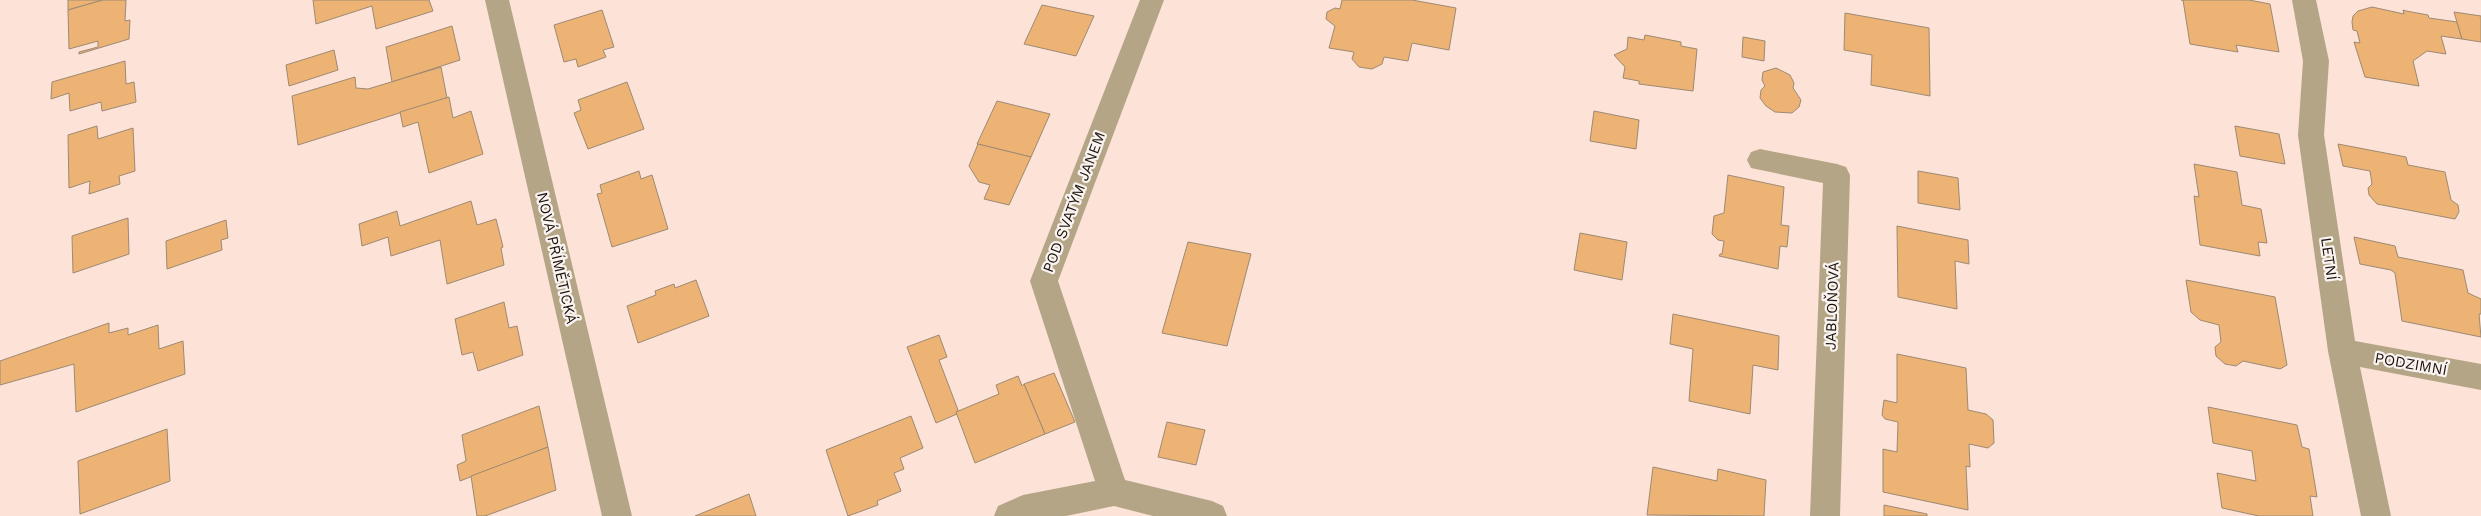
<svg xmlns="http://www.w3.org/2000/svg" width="2481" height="516" font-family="'Work Sans',sans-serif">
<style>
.building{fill:#ecb375;stroke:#9e8973}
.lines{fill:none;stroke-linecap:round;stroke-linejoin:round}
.street{fill:#b4a586;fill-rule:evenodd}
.labels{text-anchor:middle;stroke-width:4.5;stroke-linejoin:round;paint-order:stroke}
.street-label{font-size:15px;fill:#1b100c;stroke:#faf4f1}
</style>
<rect width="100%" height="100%" fill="#fce2d7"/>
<g class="building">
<path d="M 68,0 L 103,0 L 68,10 Z"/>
<path d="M 103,0 L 126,0 L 125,21 L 130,20 L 129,39 L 79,54 L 79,52 L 98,47 L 98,41 L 69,49 L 68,10 Z"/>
<path d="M 313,0 L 429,0 L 433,11 L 376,29 L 372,6 L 316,24 Z"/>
<path d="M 1342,0 L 1412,0 L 1456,8 L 1449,50 L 1412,43 L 1408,61 L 1384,57 L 1382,64 L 1372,69 L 1359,67 L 1352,59 L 1354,52 L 1329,48 L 1335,26 L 1326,19 L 1327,12 L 1335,8 L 1340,9 Z"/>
<path d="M 2181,0 L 2249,0 L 2270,4 L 2279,52 L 2236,45 L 2238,52 L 2190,44 L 2183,0 Z"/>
<path d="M 1042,5 L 1094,16 L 1076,56 L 1024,44 Z"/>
<path d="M 2372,7 L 2404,14 L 2403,10 L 2406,11 L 2428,15 L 2429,18 L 2457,22 L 2462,39 L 2441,36 L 2446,54 L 2427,51 L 2413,61 L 2419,86 L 2365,77 L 2354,42 L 2360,43 L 2357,31 L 2353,30 L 2352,22 L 2353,16 L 2358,11 Z"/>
<path d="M 602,10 L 614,47 L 603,50 L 606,57 L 578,67 L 576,59 L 564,62 L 554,25 Z"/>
<path d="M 2454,12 L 2481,16 L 2481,42 L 2462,39 Z"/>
<path d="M 1845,13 L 1929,28 L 1930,96 L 1871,85 L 1872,55 L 1844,50 Z"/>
<path d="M 452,26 L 460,60 L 392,82 L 386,47 Z"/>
<path d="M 1645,35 L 1681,42 L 1681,46 L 1697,49 L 1693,91 L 1639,84 L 1639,81 L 1623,78 L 1625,67 L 1614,55 L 1627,49 L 1628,37 L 1644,40 Z"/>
<path d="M 1743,37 L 1765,41 L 1764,61 L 1742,57 Z"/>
<path d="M 334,50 L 338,70 L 289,86 L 286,65 Z"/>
<path d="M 125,61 L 126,84 L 134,82 L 136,102 L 102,111 L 101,102 L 70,111 L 69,93 L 51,99 L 52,82 Z"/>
<path d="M 441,67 L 447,98 L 298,145 L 292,96 L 355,77 L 356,88 L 368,89 Z"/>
<path d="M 1776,68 L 1790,75 L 1794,83 L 1793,88 L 1801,100 L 1799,107 L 1792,113 L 1775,112 L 1766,106 L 1760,98 L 1761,90 L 1765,86 L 1762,80 L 1763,72 Z"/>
<path d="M 627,82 L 644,129 L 588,149 L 574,113 L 581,110 L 578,100 Z"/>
<path d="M 449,97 L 453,118 L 471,111 L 483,154 L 429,173 L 418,122 L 403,127 L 400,112 Z"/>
<path d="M 997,101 L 1050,114 L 1031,157 L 977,144 Z"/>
<path d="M 1594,111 L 1639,120 L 1636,149 L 1590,141 Z"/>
<path d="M 97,126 L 98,139 L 133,128 L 135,171 L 119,176 L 120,184 L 89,194 L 90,181 L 69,188 L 68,135 Z"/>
<path d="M 2235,126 L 2279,134 L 2285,164 L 2240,156 Z"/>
<path d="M 978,144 L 1031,157 L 1009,205 L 984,199 L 990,185 L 979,182 L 969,166 Z"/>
<path d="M 2338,144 L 2406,157 L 2408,165 L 2445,172 L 2451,200 L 2458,205 L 2459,212 L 2455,219 L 2377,204 L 2369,195 L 2368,188 L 2372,184 L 2370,171 L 2343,166 Z"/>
<path d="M 2194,164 L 2237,172 L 2242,205 L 2261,209 L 2267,243 L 2258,242 L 2260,256 L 2200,245 L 2194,196 L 2199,197 Z"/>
<path d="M 639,171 L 641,179 L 652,175 L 668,229 L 612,247 L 597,194 L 602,193 L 600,185 Z"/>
<path d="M 1918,171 L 1958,178 L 1960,210 L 1918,203 Z"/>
<path d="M 1728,175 L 1784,187 L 1781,225 L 1789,226 L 1787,247 L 1780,246 L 1778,269 L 1719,256 L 1720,254 L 1722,254 L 1724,241 L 1718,240 L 1712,234 L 1714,216 L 1724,213 Z"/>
<path d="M 471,201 L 477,225 L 496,219 L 503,247 L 501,248 L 504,265 L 447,284 L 440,240 L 391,256 L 388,237 L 362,246 L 359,224 L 397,211 L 400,226 Z"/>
<path d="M 128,218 L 129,254 L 73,273 L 72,236 Z"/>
<path d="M 226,220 L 228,238 L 221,240 L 222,250 L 167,269 L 166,241 Z"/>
<path d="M 1897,226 L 1968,240 L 1969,264 L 1955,261 L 1957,309 L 1898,297 Z"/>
<path d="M 1580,233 L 1627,242 L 1622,280 L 1574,270 Z"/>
<path d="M 2354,237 L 2395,246 L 2398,257 L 2463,270 L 2468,293 L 2481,299 L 2481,314 L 2479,314 L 2481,337 L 2402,321 L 2395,273 L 2391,270 L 2360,264 Z"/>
<path d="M 1188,242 L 1251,254 L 1227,346 L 1162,333 Z"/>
<path d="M 696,280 L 709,316 L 638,343 L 627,306 L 656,295 L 655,291 L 674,284 L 675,288 Z"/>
<path d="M 2186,280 L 2275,297 L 2287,365 L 2280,369 L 2243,361 L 2236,366 L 2225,364 L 2216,356 L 2215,347 L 2221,342 L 2219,325 L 2200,320 L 2191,312 Z"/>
<path d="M 504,302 L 509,328 L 517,326 L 523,355 L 478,371 L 473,352 L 462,355 L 455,319 Z"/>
<path d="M 1673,314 L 1779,336 L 1778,370 L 1753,365 L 1750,414 L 1689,401 L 1693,349 L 1670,344 Z"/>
<path d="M 109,323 L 109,333 L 128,328 L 128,335 L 158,325 L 159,349 L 183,341 L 185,374 L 76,412 L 74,364 L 0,385 L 0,361 Z"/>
<path d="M 939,335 L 947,357 L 939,360 L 958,410 L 957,414 L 936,423 L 907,347 Z"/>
<path d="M 1897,354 L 1966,368 L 1968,410 L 1986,414 L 1993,420 L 1994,443 L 1988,448 L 1969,444 L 1970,467 L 1966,466 L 1968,510 L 1883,492 L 1883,449 L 1897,452 L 1898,422 L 1885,419 L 1882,415 L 1884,400 L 1897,403 Z"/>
<path d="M 1054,373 L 1075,422 L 1045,434 L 1024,384 Z"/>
<path d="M 1018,376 L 1022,386 L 1024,384 L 1045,434 L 975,463 L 956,412 L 999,394 L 996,385 Z"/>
<path d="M 539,406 L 548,447 L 460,481 L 457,465 L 466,461 L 462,435 Z"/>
<path d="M 2208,407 L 2297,425 L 2302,447 L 2309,449 L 2317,497 L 2310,496 L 2313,516 L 2259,516 L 2222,508 L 2217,473 L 2256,481 L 2252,451 L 2213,443 Z"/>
<path d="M 911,416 L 923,448 L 900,458 L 904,469 L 894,473 L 901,491 L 877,501 L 878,505 L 848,516 L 826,450 Z"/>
<path d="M 1167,422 L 1205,430 L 1196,465 L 1158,457 Z"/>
<path d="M 167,429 L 170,481 L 80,514 L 78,461 Z"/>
<path d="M 548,447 L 556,490 L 485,516 L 477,516 L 471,476 Z"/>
<path d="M 1653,467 L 1717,481 L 1718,469 L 1766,480 L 1764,516 L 1647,515 Z"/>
<path d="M 749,494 L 756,516 L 695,516 Z"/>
<path d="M 1884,505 L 1927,514 L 1927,516 L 1884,516 Z"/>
</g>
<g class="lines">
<g class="street">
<path d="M 485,0 L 509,0 L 632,516 L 602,516 Z"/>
<path d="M 1140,0 L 1164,0 L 1058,281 L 1125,480 L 1212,501 L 1223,506 L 1227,516 L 1153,516 L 1114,506 L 1066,516 L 994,516 L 998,506 L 1023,495 L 1095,481 L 1030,281 Z"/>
<path d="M 2292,0 L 2316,0 L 2329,61 L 2324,135 L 2355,341 L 2481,364 L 2481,390 L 2360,367 L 2391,516 L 2361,516 L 2328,351 L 2298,135 L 2303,61 Z"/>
<path d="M 1760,149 L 1837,164 L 1846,167 L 1850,175 L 1840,516 L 1810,516 L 1823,183 L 1751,168 L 1747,160 L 1751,152 Z"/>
</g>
</g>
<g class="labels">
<g class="street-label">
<text transform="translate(1074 202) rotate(-69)" y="5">POD SVATÝM JANEM</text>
<text transform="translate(557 258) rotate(77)" y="5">NOVÁ PŘÍMĚTICKÁ</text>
<text transform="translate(2329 259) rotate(82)" y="5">LETNÍ</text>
<text transform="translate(1832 306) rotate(-88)" y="5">JABLOŇOVÁ</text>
<text transform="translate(2411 364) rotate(10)" y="5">PODZIMNÍ</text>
</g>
</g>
</svg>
